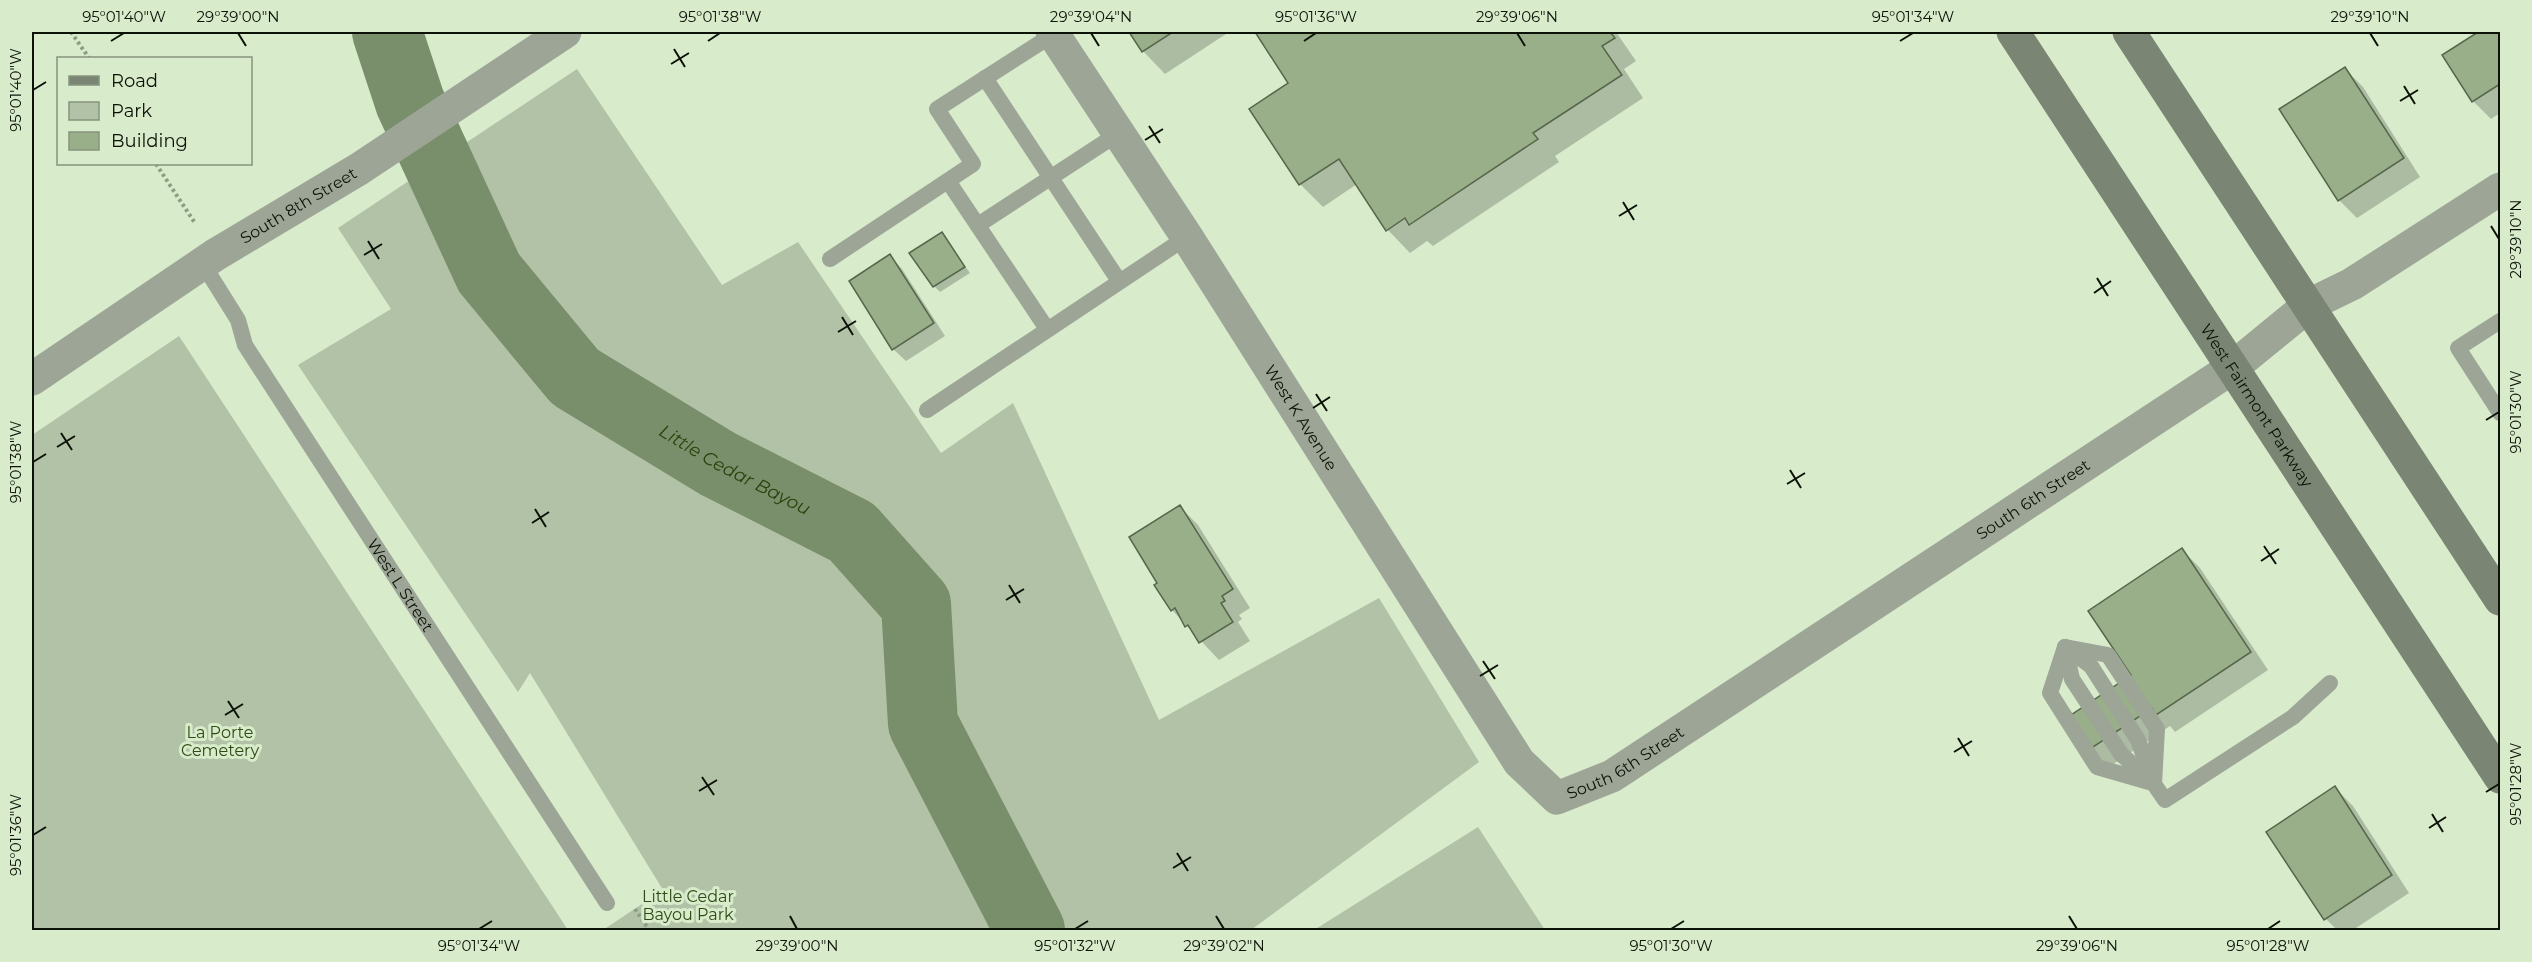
<svg xmlns="http://www.w3.org/2000/svg" width="2532" height="962" font-family="Montserrat,sans-serif">
<style>
.green{fill:#b2c2a7}
.shadow{fill:#0003}
.lines{fill:none;stroke-linecap:round;stroke-linejoin:round}
.river{stroke:#798e6a;stroke-width:70}
.building{fill:#99af89;stroke:#56664b;stroke-width:1.5}
.path{stroke:#8e9c84;stroke-width:4;stroke-dasharray:3 3;stroke-linecap:butt}
.service{stroke:#9da597;stroke-width:16}
.minor{stroke:#9da597;stroke-width:33}
.secondary{stroke:#7a8673;stroke-width:33}
.ticks{fill:none;stroke:#0c1207;stroke-width:2}
.labels{text-anchor:middle;stroke-width:6;stroke-linejoin:round;paint-order:stroke}
.street-label{font-size:16px;fill:#0c1207;stroke:#d8ebcb}
.park-label{font-size:16px;fill:#2f4b15;stroke:#d8ebcb}
.water-label{font-size:18px;font-style:italic;fill:#26420a;stroke:#d8ebcb}
.neatline{fill:none;stroke:#0c1207;stroke-width:2}
.ticks-label{font-size:15px;text-anchor:middle;fill:#0c1207}
</style>
<rect width="100%" height="100%" fill="#d8ebcb"/>
<g class="green">
<path d="M 577,69 L 722,285 L 798,242 L 941,453 L 1013,403 L 1159,720 L 1379,598 L 1479,762 L 1251,930 L 603,930 L 663,890 L 530,673 L 518,692 L 298,365 L 391,309 L 338,228 Z"/>
<path d="M 179,336 L 568,930 L 32,930 L 32,435 Z"/>
<path d="M 1478,827 L 1545,930 L 1314,930 Z"/>
</g>
<g class="shadow">
<path d="M 1131,32 L 1229,32 L 1165,74 L 1143,51 Z"/>
<path d="M 1256,32 L 1616,32 L 1636,61 L 1624,69 L 1643,98 L 1555,156 L 1559,162 L 1433,246 L 1427,241 L 1410,253 L 1388,230 L 1357,184 L 1323,207 L 1300,184 L 1251,109 L 1290,83 Z"/>
<path d="M 2481,32 L 2500,32 L 2500,113 L 2491,119 L 2473,101 L 2444,55 Z"/>
<path d="M 2345,69 L 2363,87 L 2420,177 L 2357,218 L 2339,200 Z"/>
<path d="M 942,234 L 970,273 L 940,292 L 934,286 Z"/>
<path d="M 890,256 L 902,269 L 945,336 L 906,361 L 893,349 Z"/>
<path d="M 1180,507 L 1198,525 L 1250,608 L 1239,615 L 1242,619 L 1238,622 L 1250,641 L 1219,660 L 1172,610 Z"/>
<path d="M 2182,550 L 2200,568 L 2268,670 L 2175,732 L 2170,726 L 2109,767 L 2091,749 L 2133,675 Z"/>
<path d="M 2335,788 L 2353,806 L 2409,893 L 2353,930 L 2337,930 L 2326,919 L 2268,832 Z"/>
</g>
<g class="lines">
<path class="river" id="s1" d="M 387,32 L 410,102 L 489,273 L 575,377 L 718,464 L 852,532 L 916,604 L 923,724 L 1030,930"/>
</g>
<g class="building">
<path d="M 1129,32 L 1173,32 L 1142,52 Z"/>
<path d="M 1255,32 L 1610,32 L 1615,38 L 1602,46 L 1622,75 L 1533,133 L 1538,139 L 1409,225 L 1405,218 L 1386,231 L 1339,159 L 1299,185 L 1249,109 L 1288,83 Z"/>
<path d="M 2478,32 L 2500,32 L 2500,84 L 2472,102 L 2442,55 Z"/>
<path d="M 2345,67 L 2404,158 L 2338,201 L 2279,109 Z"/>
<path d="M 942,232 L 965,267 L 933,287 L 909,253 Z"/>
<path d="M 890,254 L 934,323 L 892,350 L 849,281 Z"/>
<path d="M 1180,505 L 1233,589 L 1222,596 L 1225,601 L 1221,603 L 1233,622 L 1199,643 L 1188,625 L 1185,627 L 1175,608 L 1171,611 L 1154,585 L 1157,583 L 1129,537 Z"/>
<path d="M 2182,548 L 2251,652 L 2156,715 L 2152,708 L 2090,749 L 2068,717 L 2131,675 L 2088,611 Z"/>
<path d="M 2335,786 L 2392,875 L 2324,920 L 2266,832 Z"/>
</g>
<g class="lines">
<g class="path">
<path d="M 71,32 L 89,58"/>
<path d="M 156,164 L 195,223"/>
<path d="M 635,909 L 649,930"/>
</g>
<g class="service">
<path d="M 985,78 L 1119,281"/>
<path d="M 948,181 L 1047,329"/>
<path d="M 978,225 L 1119,133"/>
<path d="M 830,259 L 973,164 L 937,109 L 1054,34"/>
<path id="s2" d="M 203,264 L 238,320 L 245,345 L 607,903"/>
<path d="M 2500,321 L 2458,348 L 2500,413"/>
<path d="M 927,410 L 1187,237"/>
<path d="M 2065,647 L 2072,679 L 2121,754 L 2154,784 L 2165,800 L 2293,717 L 2330,683"/>
<path d="M 2065,647 L 2050,693 L 2097,767 L 2149,782"/>
<path d="M 2065,647 L 2108,655 L 2157,729 L 2154,784"/>
<path d="M 2068,649 L 2091,666 L 2138,740 L 2151,776"/>
</g>
<g class="minor">
<path id="s3" d="M 1052,32 L 1187,237 L 1519,762 L 1557,798 L 1612,776 L 2232,368 L 2309,305 L 2352,284 L 2500,189"/>
<path id="s4" d="M 32,379 L 215,255 L 359,169 L 565,32"/>
</g>
<g class="secondary">
<path id="s5" d="M 2013,32 L 2500,777"/>
<path d="M 2129,32 L 2500,599"/>
</g>
</g>
<path class="ticks" d="M 238,33 L 246,46M 1091,33 L 1099,46M 1517,33 L 1525,46M 2370,33 L 2378,46M 111,41 L 124,33M 708,41 L 720,33M 1304,41 L 1316,33M 1900,41 L 1913,33M 674,49 L 685,67M 671,64 L 689,53M 2404,86 L 2415,104M 33,90 L 46,82M 2400,101 L 2418,90M 1149,126 L 1160,143M 1145,140 L 1163,129M 1623,202 L 1634,220M 1619,216 L 1637,205M 2491,226 L 2499,239M 368,241 L 379,259M 364,255 L 382,244M 2097,278 L 2108,296M 2094,293 L 2111,281M 842,317 L 853,335M 838,332 L 856,321M 1316,394 L 1327,411M 1313,408 L 1330,397M 2486,420 L 2499,412M 61,433 L 72,450M 57,447 L 75,436M 33,462 L 46,454M 1790,470 L 1801,488M 1787,484 L 1805,473M 535,509 L 546,527M 532,523 L 549,512M 2264,546 L 2276,564M 2261,561 L 2279,549M 1009,585 L 1020,603M 1006,600 L 1024,589M 1483,661 L 1495,679M 1480,676 L 1498,665M 228,701 L 239,718M 225,715 L 243,704M 1958,738 L 1969,756M 1954,752 L 1972,741M 702,777 L 714,795M 699,791 L 717,780M 2486,792 L 2499,784M 2432,814 L 2443,832M 2429,828 L 2446,817M 33,835 L 46,827M 1177,853 L 1188,871M 1173,868 L 1191,857M 790,916 L 797,929M 1216,916 L 1224,929M 2069,916 L 2077,929M 479,929 L 492,921M 1075,929 L 1088,921M 1671,929 L 1684,921M 2268,929 L 2280,921"/>
<g class="labels">
<g class="street-label">
<text dy="6" stroke="none"><textPath href="#s4" startOffset="318">South 8th Street</textPath></text>
<text dy="6" stroke="none"><textPath href="#s5" startOffset="446">West Fairmont Parkway</textPath></text>
<text dy="6" stroke="none"><textPath href="#s3" startOffset="459">West K Avenue</textPath></text>
<text dy="6" stroke="none"><textPath href="#s3" startOffset="1482">South 6th Street</textPath></text>
<text dy="6" stroke="none"><textPath href="#s2" startOffset="378">West L Street</textPath></text>
<text dy="6" stroke="none"><textPath href="#s3" startOffset="996">South 6th Street</textPath></text>
</g>
<g class="park-label">
<text x="220" y="738">La Porte<tspan x="220" dy="18">Cemetery</tspan></text>
<text x="688" y="902">Little Cedar<tspan x="688" dy="18">Bayou Park</tspan></text>
</g>
<g class="water-label">
<text dy="6" stroke="none"><textPath href="#s1" startOffset="582">Little Cedar Bayou</textPath></text>
</g>
</g>
<rect width="2532" height="962" fill="none" stroke="#d8ebcb" stroke-width="66"/>
<rect x="57" y="57" width="195" height="108" fill="#d8ebcb" stroke="#86947d" stroke-width="1.5"/>
<rect x="69" y="76" width="30" height="9" fill="#7a8673" stroke="#86947d" stroke-width="1.5"/>
<text x="111" y="87" font-size="18" fill="#0c1207">Road</text>
<rect x="69" y="102" width="30" height="18" fill="#b2c2a7" stroke="#86947d" stroke-width="1.5"/>
<text x="111" y="117" font-size="18" fill="#0c1207">Park</text>
<rect x="69" y="132" width="30" height="18" fill="#99af89" stroke="#86947d" stroke-width="1.5"/>
<text x="111" y="147" font-size="18" fill="#0c1207">Building</text>
<rect x="33" y="33" width="2466" height="896" class="neatline"/>
<g class="ticks-label">
<text x="124" y="22">95°01'40"W</text>
<text x="238" y="22">29°39'00"N</text>
<text x="720" y="22">95°01'38"W</text>
<text x="1091" y="22">29°39'04"N</text>
<text x="1316" y="22">95°01'36"W</text>
<text x="1517" y="22">29°39'06"N</text>
<text x="1913" y="22">95°01'34"W</text>
<text x="2370" y="22">29°39'10"N</text>
<text transform="translate(16 90) rotate(-90)" y="5">95°01'40"W</text>
<text transform="translate(2516 239) rotate(-90)" y="5">29°39'10"N</text>
<text transform="translate(2516 412) rotate(-90)" y="5">95°01'30"W</text>
<text transform="translate(16 462) rotate(-90)" y="5">95°01'38"W</text>
<text transform="translate(2516 784) rotate(-90)" y="5">95°01'28"W</text>
<text transform="translate(16 835) rotate(-90)" y="5">95°01'36"W</text>
<text x="479" y="951">95°01'34"W</text>
<text x="797" y="951">29°39'00"N</text>
<text x="1075" y="951">95°01'32"W</text>
<text x="1224" y="951">29°39'02"N</text>
<text x="1671" y="951">95°01'30"W</text>
<text x="2077" y="951">29°39'06"N</text>
<text x="2268" y="951">95°01'28"W</text>
</g>
</svg>
